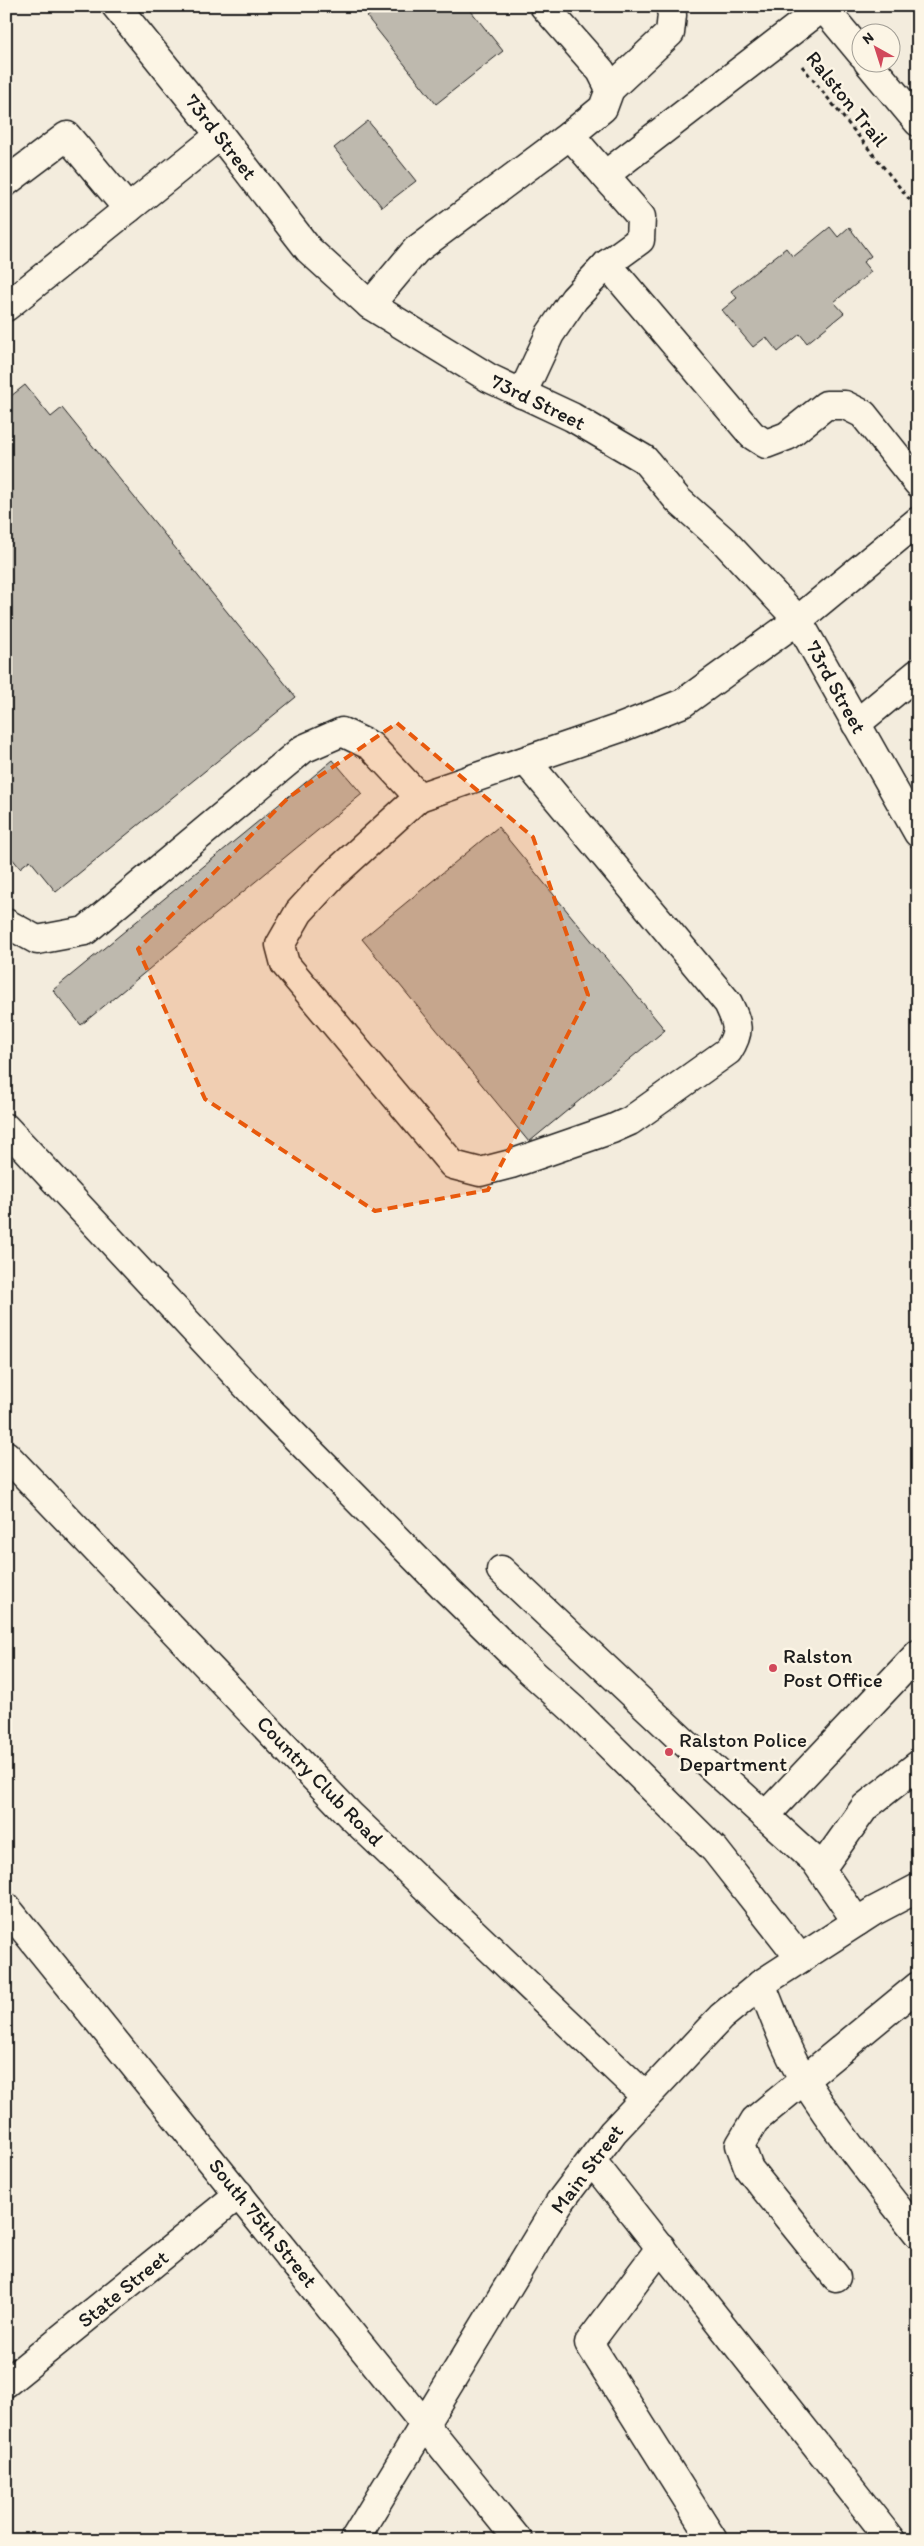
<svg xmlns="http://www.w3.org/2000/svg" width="924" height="2546" font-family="Itim,sans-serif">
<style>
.building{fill:#beb9ae;stroke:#1c1c1c}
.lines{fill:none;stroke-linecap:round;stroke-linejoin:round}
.minor-casing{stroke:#1c1c1c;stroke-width:31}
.major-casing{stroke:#1c1c1c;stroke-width:31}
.path{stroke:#1c1c1c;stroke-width:3;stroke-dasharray:4 4;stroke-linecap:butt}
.minor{stroke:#fcf5e5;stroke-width:28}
.major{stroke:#fcf5e5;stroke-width:28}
.marked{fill:#e8590c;fill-opacity:0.2;stroke:#e8590c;stroke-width:4;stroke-dasharray:10 6;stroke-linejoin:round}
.poi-dot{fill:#d1495b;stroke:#fcf5e5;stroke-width:2}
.labels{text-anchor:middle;stroke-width:5;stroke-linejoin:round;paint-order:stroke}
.street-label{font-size:21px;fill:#1c1c1c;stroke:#fcf5e5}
.poi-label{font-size:21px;fill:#1c1c1c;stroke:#fcf5e5;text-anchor:start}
</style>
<rect width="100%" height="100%" fill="#f3ecdd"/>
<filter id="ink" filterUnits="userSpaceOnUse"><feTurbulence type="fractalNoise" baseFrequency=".02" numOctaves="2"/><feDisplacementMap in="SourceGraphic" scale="10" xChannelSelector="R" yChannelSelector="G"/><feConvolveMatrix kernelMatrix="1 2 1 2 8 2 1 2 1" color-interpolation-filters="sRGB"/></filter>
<g filter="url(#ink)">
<g class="building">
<path d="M 381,6 L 467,6 L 503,51 L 436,104 L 367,17 Z"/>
<path d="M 368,121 L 416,181 L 382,207 L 334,148 Z"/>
<path d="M 830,227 L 838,237 L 849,227 L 871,256 L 863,262 L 871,272 L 834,302 L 844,313 L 807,343 L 800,334 L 778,352 L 766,337 L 753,347 L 722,310 L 737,298 L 731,291 L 786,248 L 793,257 Z"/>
<path d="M 25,385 L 51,417 L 62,408 L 296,697 L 56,892 L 30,860 L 20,868 L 6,851 L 6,400 Z"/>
<path d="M 333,760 L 362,794 L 81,1025 L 53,990 Z"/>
<path d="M 498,827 L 665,1030 L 529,1142 L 362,939 Z"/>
</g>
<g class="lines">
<g class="minor-casing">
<g id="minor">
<path d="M 116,6 L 220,135 L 309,250 L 370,305 L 489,378 L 572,417 L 644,459 L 678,500 L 724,541 L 798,620 L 918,833"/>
<path d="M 610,89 L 670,33 L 672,15 L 670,6"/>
<path d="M 570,135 L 641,217 L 640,240 L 607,264 L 752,435 L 766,444 L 787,436 L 826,405 L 845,405 L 863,414 L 918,483"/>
<path d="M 605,175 L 823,7"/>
<path d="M 6,182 L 67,136 L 128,209 L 6,307"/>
<path d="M 128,209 L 220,135"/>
<path d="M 370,305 L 416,250 L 570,135 L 603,108 L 610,89 L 601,71 L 544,6"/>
<path d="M 522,394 L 550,334 L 574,299 L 607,264"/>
<path d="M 856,724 L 918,673"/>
<path d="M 419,797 L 332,876 L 299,912 L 280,945 L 285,964 L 453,1165 L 480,1172 L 511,1164 L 612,1129 L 630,1121 L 728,1051 C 741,1031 738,1024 728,1003 L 526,761"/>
<path d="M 6,923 L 37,940 L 85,931 L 303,749 L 342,732 L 371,746 L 419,797 L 620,728 L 683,703 L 798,620 L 918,521"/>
<path d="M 6,1128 L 267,1408 L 445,1588 L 527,1668 L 576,1712 L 715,1850 L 800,1958"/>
<path d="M 6,1455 L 350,1815 L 645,2096"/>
<path d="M 501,1570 L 684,1742 L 815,1861 L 857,1922"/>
<path d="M 765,1816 L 918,1654"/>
<path d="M 821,1869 L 865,1807 L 918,1765"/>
<path d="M 6,1907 L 518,2540"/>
<path d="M 761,1984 C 775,2017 786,2052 805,2081 C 839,2135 879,2184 918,2234"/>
<path d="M 592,2161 L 891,2540"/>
<path d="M 661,2247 L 589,2343 L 713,2540"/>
<path d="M 836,2277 L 749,2169 L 740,2145 L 755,2120 L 918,1986"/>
<path d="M 6,2383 L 239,2194"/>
</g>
</g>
<g class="major-casing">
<g id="major">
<path d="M 822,6 L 862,54"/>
<path d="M 868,62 L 918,122"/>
<path d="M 354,2540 L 559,2203 L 613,2132 L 721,2017 L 761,1984 L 874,1911 L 918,1888"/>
</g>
</g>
<g class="path">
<path d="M 753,6 L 759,13"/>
<path d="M 802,66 L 918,210"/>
</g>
<use href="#minor" class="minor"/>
<use href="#major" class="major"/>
</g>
</g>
<path class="marked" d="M 397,723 L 533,837 L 588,995 L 488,1190 L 375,1211 L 205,1099 L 138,949 L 289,797 Z"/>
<g class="poi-dot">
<circle cx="773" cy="1668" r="5"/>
<circle cx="669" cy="1752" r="5"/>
</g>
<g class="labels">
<g class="street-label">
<text transform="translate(847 99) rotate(51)" y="7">Ralston Trail</text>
<text transform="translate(221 137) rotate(52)" y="7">73rd Street</text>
<text transform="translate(538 402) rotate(26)" y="7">73rd Street</text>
<text transform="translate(836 687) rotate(61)" y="7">73rd Street</text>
<text transform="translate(320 1781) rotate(46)" y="7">Country Club Road</text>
<text transform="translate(587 2169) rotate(-53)" y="7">Main Street</text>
<text transform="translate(263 2223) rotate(51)" y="7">South 75th Street</text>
<text transform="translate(123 2289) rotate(-39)" y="7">State Street</text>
</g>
<g class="poi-label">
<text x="783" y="1663">Ralston<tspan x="783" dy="24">Post Office</tspan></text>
<text x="679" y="1747">Ralston Police<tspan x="679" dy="24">Department</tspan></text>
</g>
</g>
<rect width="924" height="2546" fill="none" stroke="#fcf5e5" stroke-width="25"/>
<rect x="12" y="12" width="899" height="2521" fill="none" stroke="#1c1c1c" stroke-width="2" filter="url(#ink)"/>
<g transform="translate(876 48) rotate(321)"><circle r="24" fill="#fcf5e5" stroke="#a29e95"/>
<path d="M0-4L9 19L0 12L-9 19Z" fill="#d1495b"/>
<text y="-8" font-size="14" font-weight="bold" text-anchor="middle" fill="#1c1c1c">N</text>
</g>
</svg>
